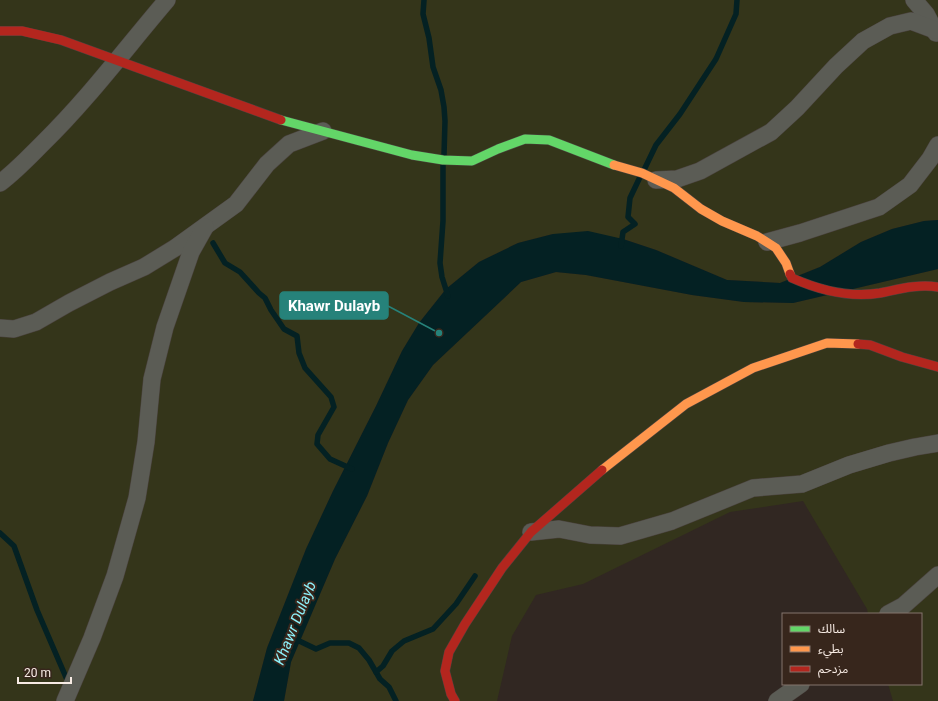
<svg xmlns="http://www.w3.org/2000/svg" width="938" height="701" font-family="Roboto,'Noto Sans Arabic',sans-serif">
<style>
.green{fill:#34351a}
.water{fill:#042123}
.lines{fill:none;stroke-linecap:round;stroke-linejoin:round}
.stream{stroke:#042123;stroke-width:5.5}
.street-casing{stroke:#4b433f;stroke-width:18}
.fast-casing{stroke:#4b433f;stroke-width:10}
.slow-casing{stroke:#4b433f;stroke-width:10}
.jam-casing{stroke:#4b433f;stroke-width:10}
.street{stroke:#5b5c55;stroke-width:17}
.fast{stroke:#63d668;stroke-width:9}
.slow{stroke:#ff974d;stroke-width:9}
.jam{stroke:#b3261e;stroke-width:9}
.labels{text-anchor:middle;stroke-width:4;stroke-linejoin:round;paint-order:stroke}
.water-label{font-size:15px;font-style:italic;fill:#8df2fb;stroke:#37261c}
.leader{fill:none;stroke:#26827a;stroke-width:1.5}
.callout-dot{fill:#26827a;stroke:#37261c;stroke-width:1.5}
.callout{fill:#26827a;stroke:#26827a;stroke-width:1.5}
.callout-label{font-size:15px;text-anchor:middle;font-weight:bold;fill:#fff}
</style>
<rect width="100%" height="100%" fill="#312722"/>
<g class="green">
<path d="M 0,0 L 938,0 L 938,220 L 924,221 L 892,229 L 861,242 L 820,267 L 780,283 L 727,280 L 656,250 L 623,239 L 553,234 L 518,243 L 479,262 L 446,289 L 419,323 L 402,351 L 376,406 L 333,491 L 306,549 L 267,648 L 253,701 L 0,701 Z"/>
<path d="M 938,269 L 938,701 L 893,701 L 888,684 L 921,684 L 921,614 L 868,614 L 867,609 L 803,501 L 730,512 L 583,584 L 536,595 L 512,636 L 497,701 L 284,701 L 291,662 L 335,559 L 367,496 L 388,443 L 408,400 L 433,365 L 521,282 L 556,272 L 586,275 L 692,295 L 744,302 L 793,303 Z"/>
</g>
<path class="water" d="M 938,220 L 938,269 L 793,303 L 744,302 L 692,295 L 586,275 L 556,272 L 521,282 L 433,365 L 408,400 L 388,443 L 367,496 L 335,559 L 291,662 L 284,701 L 253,701 L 267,648 L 306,549 L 333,491 L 376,406 L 402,351 L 419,323 L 446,289 L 479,262 L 518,243 L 553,234 L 588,231 L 623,239 L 656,250 L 727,280 L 780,283 L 820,267 L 861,242 L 892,229 L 924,221 Z"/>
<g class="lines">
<g class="stream">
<path d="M 424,0 L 423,14 L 429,38 L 433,67 L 441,90 L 444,107 L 445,121 L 444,155"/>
<path d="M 443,164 L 443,221 L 440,263 L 442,277 L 448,296"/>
<path d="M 644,170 L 656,145 L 680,114 L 716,59 L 736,14 L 737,0"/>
<path d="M 213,243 L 225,263 L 240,272 L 259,293 L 265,298 L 271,310 L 284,329 L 297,336 L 299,353 L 305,368 L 331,397 L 334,407 L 318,435 L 317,444 L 330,459 L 352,469"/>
<path d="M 621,246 L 623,232 L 635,224 L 628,217 L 630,198 L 640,177"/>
<path d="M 0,533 L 14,546 L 37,610 L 68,682"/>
<path d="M 293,638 L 316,649 L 330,643 L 349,643 L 359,648 L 369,660 L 380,679 L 389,687 L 396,701"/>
<path d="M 376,672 L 383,666 L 392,651 L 404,641 L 433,629 L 456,604 L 475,576"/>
</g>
<g class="street-casing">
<g id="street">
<path d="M 914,0 L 926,14 L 936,33"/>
<path d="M 656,180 L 677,179 L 700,171 L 771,132 L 797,108 L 836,66 L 863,41 L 890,26 L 911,21 L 935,30"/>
<path d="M 0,183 C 16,171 29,157 43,143 C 88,99 126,48 167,0"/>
<path d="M 767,242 L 800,233 L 879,207 L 910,185 L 930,159 L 938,145"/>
<path d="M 0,328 L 14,329 L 36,322 L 69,303 L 110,282 L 144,267 L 175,248 L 236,204 L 267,164 L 289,144 L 323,131"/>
<path d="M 531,532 L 559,529 L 590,535 L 620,536 L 672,521 L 753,488 L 802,484 L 849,465 L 889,453 L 915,447 L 938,443"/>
<path d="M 888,614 L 903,606 L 938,575"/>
<path d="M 65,701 L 92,638 L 115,576 L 137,498 L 146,442 L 152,379 L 165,327 L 191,252 L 205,227"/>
<path d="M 777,701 L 801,684"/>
</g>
</g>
<g class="fast-casing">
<path id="fast" d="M 281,120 L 412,155 L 443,160 L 472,161 L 498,149 L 525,139 L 549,140 L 614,165"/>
</g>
<g class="slow-casing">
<g id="slow">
<path d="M 614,165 L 642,173 L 674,188 L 701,209 L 722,221 L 757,236 L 776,248 L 786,263 L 790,274"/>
<path d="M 602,470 L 686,404 L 753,368 L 827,343 L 858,344"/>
</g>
</g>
<g class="jam-casing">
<g id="jam">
<path d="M 0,31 L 22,31 L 61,40 L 281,120"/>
<path d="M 790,274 L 792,278 C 819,290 850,298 880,293 C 900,289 917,284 938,287"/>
<path d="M 858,344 L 870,345 L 902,357 L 938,367"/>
<path d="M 455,701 L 451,694 L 445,671 L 449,652 L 465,624 L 502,568 L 531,532 L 602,470"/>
</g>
</g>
<use href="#street" class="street"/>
<use href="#fast" class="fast"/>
<use href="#slow" class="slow"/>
<use href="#jam" class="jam"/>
</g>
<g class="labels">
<g class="water-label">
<text transform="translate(295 623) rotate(-68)" y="5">Khawr Dulayb</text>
</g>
</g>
<path class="leader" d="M439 333L388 306"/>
<circle class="callout-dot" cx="439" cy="333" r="4"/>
<rect class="callout" x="280" y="292" width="108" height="27" rx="4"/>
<g class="callout-label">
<text x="334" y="311">Khawr Dulayb</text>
</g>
<rect x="782" y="613" width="140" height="72" fill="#37261c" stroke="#84756c"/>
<rect x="790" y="626" width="20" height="6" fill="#63d668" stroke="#84756c"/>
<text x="818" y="633" font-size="12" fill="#f7ebe4">سالك</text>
<rect x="790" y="646" width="20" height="6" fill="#ff974d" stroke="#84756c"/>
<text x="818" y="653" font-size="12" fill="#f7ebe4">بطيء</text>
<rect x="790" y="666" width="20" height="6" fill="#b3261e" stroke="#84756c"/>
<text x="818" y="673" font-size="12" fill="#f7ebe4">مزدحم</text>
<path d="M18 677v6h53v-6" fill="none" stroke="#f7ebe4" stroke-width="2"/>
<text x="24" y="677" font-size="12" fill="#f7ebe4" stroke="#37261c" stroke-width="3" paint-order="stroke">20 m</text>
</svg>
